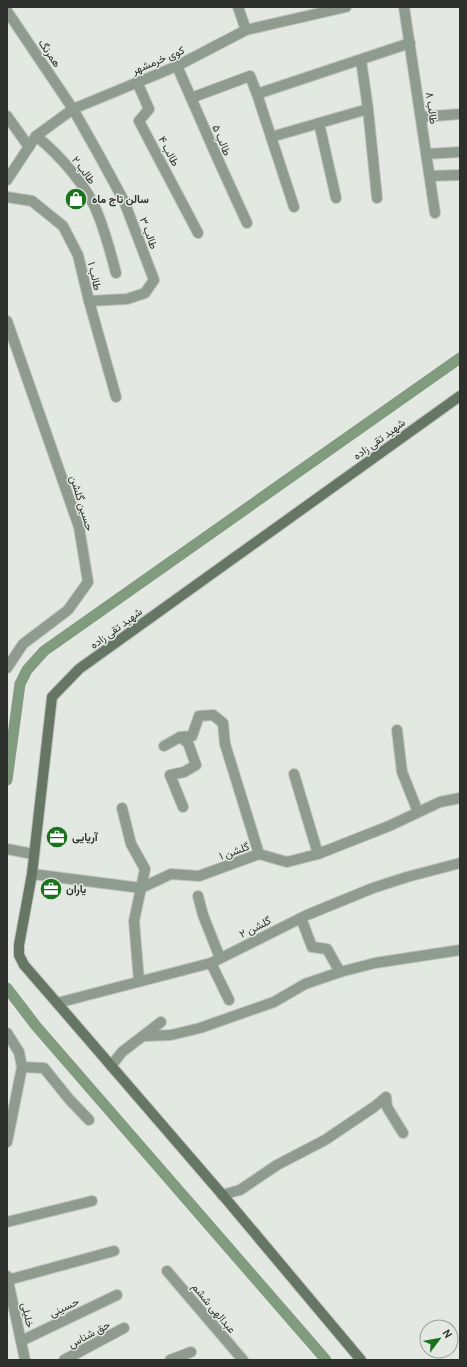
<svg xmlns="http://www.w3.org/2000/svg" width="467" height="1367" font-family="Cabin,Vazirmatn,sans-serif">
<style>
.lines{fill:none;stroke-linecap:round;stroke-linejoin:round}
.canal{stroke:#809b7e;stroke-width:11}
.minor-casing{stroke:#bfc4be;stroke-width:12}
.secondary-casing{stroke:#bfc4be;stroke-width:12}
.minor{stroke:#8f9b8e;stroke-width:10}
.secondary{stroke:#657764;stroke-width:10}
.labels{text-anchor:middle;stroke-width:3;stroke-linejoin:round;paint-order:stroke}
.street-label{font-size:11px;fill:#2e302e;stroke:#e3e9e2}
.poi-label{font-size:11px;font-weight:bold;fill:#2e302e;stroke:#e3e9e2;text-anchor:start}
</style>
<rect width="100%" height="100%" fill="#e3e9e2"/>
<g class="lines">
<g class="canal">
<path d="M 7,780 L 20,684 L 27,670 L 44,651 L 460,358"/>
<path d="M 7,988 L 36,1026 L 326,1360"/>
</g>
<g class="minor-casing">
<g id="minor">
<path d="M 238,7 L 246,30"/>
<path d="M 404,7 L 435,213"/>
<path d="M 7,11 L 73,109 L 99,155 L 124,201 L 154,280 L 145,293 L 127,299 L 89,301"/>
<path d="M 361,60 L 368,109 L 377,198"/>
<path d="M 177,66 L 220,164 L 247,223"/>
<path d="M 137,82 L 149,109 L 139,121 L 198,233"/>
<path d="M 257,94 L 294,207"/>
<path d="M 191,98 L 250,76 L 257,94 L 410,43"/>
<path d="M 7,116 L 29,147"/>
<path d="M 421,117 L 460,114"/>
<path d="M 319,123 L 336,198"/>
<path d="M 36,136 C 60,155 89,188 99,217 C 106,235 111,254 116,273"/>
<path d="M 271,137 L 368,109"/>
<path d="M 426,154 L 460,152"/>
<path d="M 430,176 L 460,175"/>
<path d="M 7,180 L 36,136 L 73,109 L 177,66 L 246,30 L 346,7"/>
<path d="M 7,197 L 32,201 L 63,226 L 78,255 L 89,301 L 116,397"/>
<path d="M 7,321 L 79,527 L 88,582 L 68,610 L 23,644 L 7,668"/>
<path d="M 397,730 L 402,772 L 418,812"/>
<path d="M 180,737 L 188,743 L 196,765 L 184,772 L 170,775 L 183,807"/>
<path d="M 164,746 L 180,737 L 192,736 L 199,716 L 213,715 L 223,723 L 225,744 L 259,854"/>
<path d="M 294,774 L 318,854"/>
<path d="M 122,808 L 131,844 L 145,869 L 134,921 L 139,981"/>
<path d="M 7,849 L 33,854"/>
<path d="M 32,874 L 141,888 L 171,874 L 199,876 L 259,854 L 287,862 L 318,854 L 389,826 L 440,802 L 460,798"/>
<path d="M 198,896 L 203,915 L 220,958"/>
<path d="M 301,918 L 312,947 L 327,949 L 340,972 L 375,963 L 460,950"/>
<path d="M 211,963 L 229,1000"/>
<path d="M 57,1003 L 211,963 L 307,915 L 373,888 L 407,877 L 460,863"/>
<path d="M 7,1033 L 19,1052 L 22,1067 L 7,1142"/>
<path d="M 144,1036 L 171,1035 L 200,1028 L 274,1002 L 305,984 L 340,972"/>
<path d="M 111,1066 L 122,1052 L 161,1022"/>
<path d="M 22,1067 L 44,1068 L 69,1099 L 89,1120"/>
<path d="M 222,1195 L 240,1190 L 277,1165 L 325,1140 L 374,1107 L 386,1097 L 387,1107 L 403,1133"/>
<path d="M 7,1222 L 92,1201"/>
<path d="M 167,1271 L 243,1360"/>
<path d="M 7,1276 L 25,1360"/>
<path d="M 8,1280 L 114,1251"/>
<path d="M 21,1341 L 117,1295"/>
<path d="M 64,1360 L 124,1328"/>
<path d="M 170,1360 L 191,1352"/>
</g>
</g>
<g class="secondary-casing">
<path id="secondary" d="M 361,1360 L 226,1199 L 57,1003 L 24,965 L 19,955 L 19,945 L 32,874 L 52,697 L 79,669 L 460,396"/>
</g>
<use href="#minor" class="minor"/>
<use href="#secondary" class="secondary"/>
</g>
<defs>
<g id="shop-disc" transform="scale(1.15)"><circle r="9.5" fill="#1a721d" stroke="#e3e9e2"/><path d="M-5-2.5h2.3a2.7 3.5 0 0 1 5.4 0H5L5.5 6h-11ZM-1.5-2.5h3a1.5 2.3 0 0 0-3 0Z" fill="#fff"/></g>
<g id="office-disc" transform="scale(1.15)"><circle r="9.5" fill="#1a721d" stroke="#e3e9e2"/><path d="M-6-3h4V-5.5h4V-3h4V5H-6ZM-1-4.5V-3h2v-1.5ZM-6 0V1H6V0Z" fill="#fff"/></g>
</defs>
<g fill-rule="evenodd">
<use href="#shop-disc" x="76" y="199"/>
<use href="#office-disc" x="57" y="837"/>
<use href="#office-disc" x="51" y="889"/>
</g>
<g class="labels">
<g class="street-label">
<text transform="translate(50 53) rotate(56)" y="4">همرنگ</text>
<text transform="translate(158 60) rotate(-23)" y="4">کوی خرمشهر</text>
<text transform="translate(432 108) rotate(82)" y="4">طالب ۸</text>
<text transform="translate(222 140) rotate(67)" y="4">طالب ۵</text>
<text transform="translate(169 151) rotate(62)" y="4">طالب ۴</text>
<text transform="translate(84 170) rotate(53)" y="4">طالب ۲</text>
<text transform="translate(149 233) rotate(70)" y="4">طالب ۳</text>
<text transform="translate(95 276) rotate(77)" y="4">طالب ۱</text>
<text transform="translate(379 439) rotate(-36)" y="4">شهید تقی زاده</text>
<text transform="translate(82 503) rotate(73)" y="4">حسین گلشن</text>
<text transform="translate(116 628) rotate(-36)" y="4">شهید تقی زاده</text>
<text transform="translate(234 851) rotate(-20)" y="4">گلشن ۱</text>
<text transform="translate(255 927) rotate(-27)" y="4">گلشن ۲</text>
<text transform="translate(64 1307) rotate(-25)" y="4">حسینی</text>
<text transform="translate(214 1308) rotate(50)" y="4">عبدالهی ششم</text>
<text transform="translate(28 1315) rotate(77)" y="4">خلیلی</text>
<text transform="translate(89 1334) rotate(-28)" y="4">حق شناس</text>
</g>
<g class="poi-label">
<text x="92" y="203">سالن تاج ماه</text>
<text x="72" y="841">آریایی</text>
<text x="66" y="893">یاران</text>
</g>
</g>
<rect width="467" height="1367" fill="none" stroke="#2e302e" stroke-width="16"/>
<g transform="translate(439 1339) rotate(58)"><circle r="19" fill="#e3e9e2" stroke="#9b9f9a"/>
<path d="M0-3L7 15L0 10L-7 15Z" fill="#1a721d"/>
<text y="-6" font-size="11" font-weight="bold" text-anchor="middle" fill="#2e302e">N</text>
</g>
</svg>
